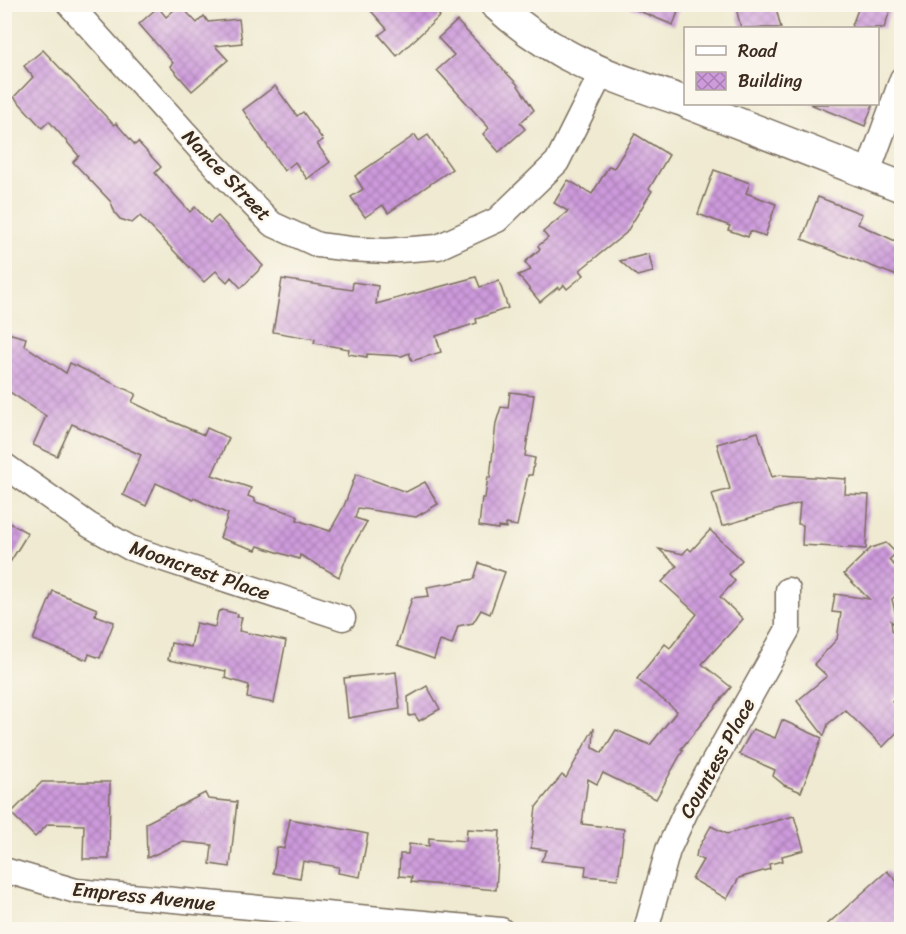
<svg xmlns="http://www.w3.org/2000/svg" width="906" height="934" font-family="Sriracha,sans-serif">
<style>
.building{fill:url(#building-cross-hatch)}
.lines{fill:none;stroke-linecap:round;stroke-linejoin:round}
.minor-casing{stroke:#7a6d5d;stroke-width:27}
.tertiary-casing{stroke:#7a6d5d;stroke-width:33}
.minor{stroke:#fff;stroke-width:24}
.tertiary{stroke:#fff;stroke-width:30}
.labels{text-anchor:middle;stroke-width:5;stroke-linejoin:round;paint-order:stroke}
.street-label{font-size:20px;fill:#3b2a1e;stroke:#fbf7ec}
</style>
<defs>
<pattern id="building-cross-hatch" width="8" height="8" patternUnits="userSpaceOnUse" patternTransform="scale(1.5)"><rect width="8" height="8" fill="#cd9adc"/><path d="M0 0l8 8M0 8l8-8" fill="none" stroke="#a87eb2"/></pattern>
</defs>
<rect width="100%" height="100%" fill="#fbf7ec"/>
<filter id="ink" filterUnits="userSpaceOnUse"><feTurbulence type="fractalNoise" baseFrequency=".0167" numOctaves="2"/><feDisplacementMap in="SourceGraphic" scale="12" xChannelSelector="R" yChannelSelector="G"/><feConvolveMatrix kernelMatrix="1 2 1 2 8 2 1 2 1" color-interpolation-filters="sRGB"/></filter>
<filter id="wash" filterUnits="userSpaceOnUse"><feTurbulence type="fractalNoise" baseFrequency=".008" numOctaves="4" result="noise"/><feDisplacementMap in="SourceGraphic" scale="24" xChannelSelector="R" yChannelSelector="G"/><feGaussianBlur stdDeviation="1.35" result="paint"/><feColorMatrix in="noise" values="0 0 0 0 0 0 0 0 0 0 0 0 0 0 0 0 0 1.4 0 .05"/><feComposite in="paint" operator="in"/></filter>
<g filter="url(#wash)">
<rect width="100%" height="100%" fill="#efead1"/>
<g id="blocks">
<g class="building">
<path d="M 365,4 L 430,4 L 440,16 L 397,56 L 379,35 L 387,29 Z"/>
<path d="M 622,4 L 681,4 L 673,25 Z"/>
<path d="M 735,4 L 775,4 L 781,28 L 741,28 Z"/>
<path d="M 860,4 L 873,4 L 890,11 L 884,28 L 851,28 Z"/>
<path d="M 180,5 L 197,23 L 204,16 L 208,22 L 239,19 L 242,43 L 215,46 L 228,60 L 192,91 L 170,66 L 173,63 L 139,24 L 158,7 L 166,17 Z"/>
<path d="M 457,21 L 517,84 L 534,110 L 520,123 L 525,129 L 499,152 L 483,134 L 489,128 L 437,70 L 454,55 L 438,38 Z"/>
<path d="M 43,50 L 114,125 L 116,123 L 135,145 L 138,142 L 161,167 L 155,173 L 190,212 L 195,207 L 210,223 L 218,216 L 263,266 L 241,288 L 231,277 L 227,282 L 216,271 L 204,282 L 140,216 L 132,223 L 120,219 L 115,213 L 111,202 L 73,162 L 79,156 L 49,121 L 42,128 L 14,97 L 33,77 L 24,66 Z"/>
<path d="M 275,86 L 297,116 L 303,112 L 323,140 L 317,144 L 330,162 L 307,179 L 295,162 L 284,171 L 243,110 Z"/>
<path d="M 810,104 L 873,104 L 865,126 Z"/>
<path d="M 635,134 L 669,155 L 649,189 L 652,191 L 626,233 L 580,270 L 584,275 L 567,289 L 564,285 L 560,289 L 558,287 L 540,302 L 518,275 L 531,270 L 525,262 L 540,249 L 538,246 L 548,238 L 543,232 L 568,211 L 554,203 L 568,180 L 592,194 L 609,166 L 614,168 Z"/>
<path d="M 415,135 L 419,141 L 428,135 L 452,169 L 388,213 L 383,205 L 365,217 L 351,197 L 363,189 L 355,176 Z"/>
<path d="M 714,170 L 750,183 L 746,193 L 776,204 L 765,236 L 750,231 L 748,237 L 728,230 L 730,226 L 698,214 Z"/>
<path d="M 818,197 L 862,214 L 858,224 L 902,244 L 902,278 L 802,239 Z"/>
<path d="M 649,254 L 653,272 L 637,276 L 620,261 Z"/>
<path d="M 476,277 L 480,287 L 499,281 L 508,308 L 476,319 L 477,323 L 436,336 L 441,352 L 412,361 L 409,353 L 402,356 L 367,354 L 367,357 L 348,354 L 349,349 L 314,343 L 315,339 L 273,332 L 282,279 L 352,290 L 353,282 L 378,286 L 376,304 Z"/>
<path d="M 4,332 L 26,338 L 24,345 L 66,373 L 70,363 L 136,394 L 132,402 L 171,421 L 204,435 L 207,428 L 229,438 L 212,475 L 251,488 L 248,496 L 255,499 L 255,502 L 294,514 L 298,517 L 297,520 L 330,531 L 344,506 L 356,474 L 406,492 L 425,482 L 438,504 L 416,517 L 358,508 L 355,518 L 367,522 L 347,556 L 339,577 L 300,555 L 299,559 L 258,546 L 256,550 L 220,538 L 228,514 L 194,498 L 193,500 L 156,483 L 146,506 L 123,495 L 141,455 L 72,424 L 57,456 L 33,445 L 46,416 L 4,388 Z"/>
<path d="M 510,392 L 534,395 L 525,456 L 535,458 L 532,475 L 528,475 L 517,526 L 506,524 L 506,528 L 498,527 L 498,529 L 479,526 L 482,498 L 485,498 L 488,477 L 490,478 L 496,423 L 501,407 L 508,408 Z"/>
<path d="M 758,432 L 772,477 L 779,475 L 846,479 L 845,494 L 869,495 L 866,549 L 802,545 L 803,525 L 798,524 L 800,503 L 722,526 L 712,494 L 730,489 L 717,444 Z"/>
<path d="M 4,520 L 28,533 L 4,572 Z"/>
<path d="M 710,530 L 742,560 L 729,574 L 735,581 L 720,597 L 743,619 L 702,664 L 731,687 L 681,749 L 683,750 L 656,799 L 603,773 L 597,784 L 588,779 L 582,824 L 624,829 L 618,879 L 585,876 L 586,866 L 541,861 L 547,850 L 531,848 L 536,807 L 562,775 L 566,778 L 594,728 L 593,748 L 602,753 L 616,730 L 650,745 L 677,711 L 637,679 L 665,644 L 670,648 L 697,614 L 662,582 L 677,566 L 659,549 L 683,554 L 688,548 L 691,551 Z"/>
<path d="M 886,543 L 896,553 L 889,560 L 902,573 L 902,590 L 892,599 L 899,629 L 891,621 L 892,630 L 902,640 L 902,691 L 892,701 L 902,711 L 902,727 L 883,747 L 845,710 L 828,724 L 824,736 L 797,701 L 827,676 L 814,664 L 837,639 L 841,613 L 832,612 L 835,594 L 869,599 L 844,574 L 871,548 Z"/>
<path d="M 479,563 L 505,572 L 490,614 L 481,610 L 473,623 L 458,626 L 452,645 L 440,641 L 434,659 L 397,646 L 412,598 L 429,596 L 427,587 L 474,579 Z"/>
<path d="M 53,591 L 97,609 L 95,615 L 114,622 L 100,658 L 89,654 L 87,660 L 33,640 Z"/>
<path d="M 222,610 L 238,614 L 237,617 L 242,617 L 239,631 L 286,641 L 274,703 L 247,698 L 249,685 L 225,678 L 226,671 L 168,660 L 171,643 L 191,647 L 196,623 L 215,627 L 218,612 Z"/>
<path d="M 396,672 L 400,709 L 348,718 L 344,678 Z"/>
<path d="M 427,686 L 440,709 L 419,721 L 415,715 L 409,716 L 408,697 Z"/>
<path d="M 782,720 L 822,738 L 801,792 L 784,785 L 773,776 L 775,770 L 739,754 L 753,729 L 775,738 Z"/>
<path d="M 42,782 L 110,782 L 109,859 L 83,859 L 84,825 L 48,824 L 35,837 L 11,813 Z"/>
<path d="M 205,793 L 208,799 L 237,802 L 230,867 L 210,864 L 212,845 L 182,842 L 147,858 L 146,823 Z"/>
<path d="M 794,816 L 804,850 L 782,856 L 783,861 L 769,864 L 770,869 L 739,878 L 727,899 L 692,879 L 703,860 L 696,857 L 697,851 L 711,826 L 727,834 Z"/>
<path d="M 290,819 L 368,834 L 360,877 L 338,873 L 339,867 L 303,861 L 300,878 L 273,873 L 277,847 L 284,849 Z"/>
<path d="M 467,829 L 500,831 L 496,890 L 411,882 L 412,877 L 399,876 L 400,854 L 408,854 L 409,844 L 429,846 L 429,838 L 466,841 Z"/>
<path d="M 887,871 L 902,887 L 902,918 L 889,930 L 821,930 Z"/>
</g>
</g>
</g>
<g filter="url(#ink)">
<use href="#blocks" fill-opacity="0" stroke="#7a6d5d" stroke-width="1.5"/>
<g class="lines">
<g class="minor-casing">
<g id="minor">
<path d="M 69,4 L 217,168 L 272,224 L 318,245 L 350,249 L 386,251 L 438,247 L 497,220 L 557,162 L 601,74"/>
<path d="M 867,175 L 902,79"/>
<path d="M 4,465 L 89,525 L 130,548 L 343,618"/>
<path d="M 4,870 L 76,891 L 501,930"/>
<path d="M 646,930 L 668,850 L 686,811 L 788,629 L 788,590"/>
</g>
</g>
<g class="tertiary-casing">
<g id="tertiary">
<path d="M 495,4 C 555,59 611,77 686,102"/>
<path d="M 689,104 L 902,187"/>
</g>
</g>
<use href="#minor" class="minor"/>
<use href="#tertiary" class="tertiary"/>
</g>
</g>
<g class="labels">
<g class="street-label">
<text transform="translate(227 175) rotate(46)" y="7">Nance Street</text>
<text transform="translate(200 570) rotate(19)" y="7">Mooncrest Place</text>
<text transform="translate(717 758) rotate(-61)" y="7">Countess Place</text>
<text transform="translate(144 896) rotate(6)" y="7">Empress Avenue</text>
</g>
</g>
<rect width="906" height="934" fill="none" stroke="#fbf7ec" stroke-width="24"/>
<rect x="684" y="27" width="195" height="78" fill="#fbf7ec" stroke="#aea59a" stroke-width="1.5"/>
<rect x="696" y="46" width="30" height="9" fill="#ffffff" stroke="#aea59a" stroke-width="1.5"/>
<text x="738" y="57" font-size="18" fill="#3b2a1e">Road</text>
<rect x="696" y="72" width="30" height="18" fill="url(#building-cross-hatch)" stroke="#aea59a" stroke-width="1.5"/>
<text x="738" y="87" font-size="18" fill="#3b2a1e">Building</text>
</svg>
